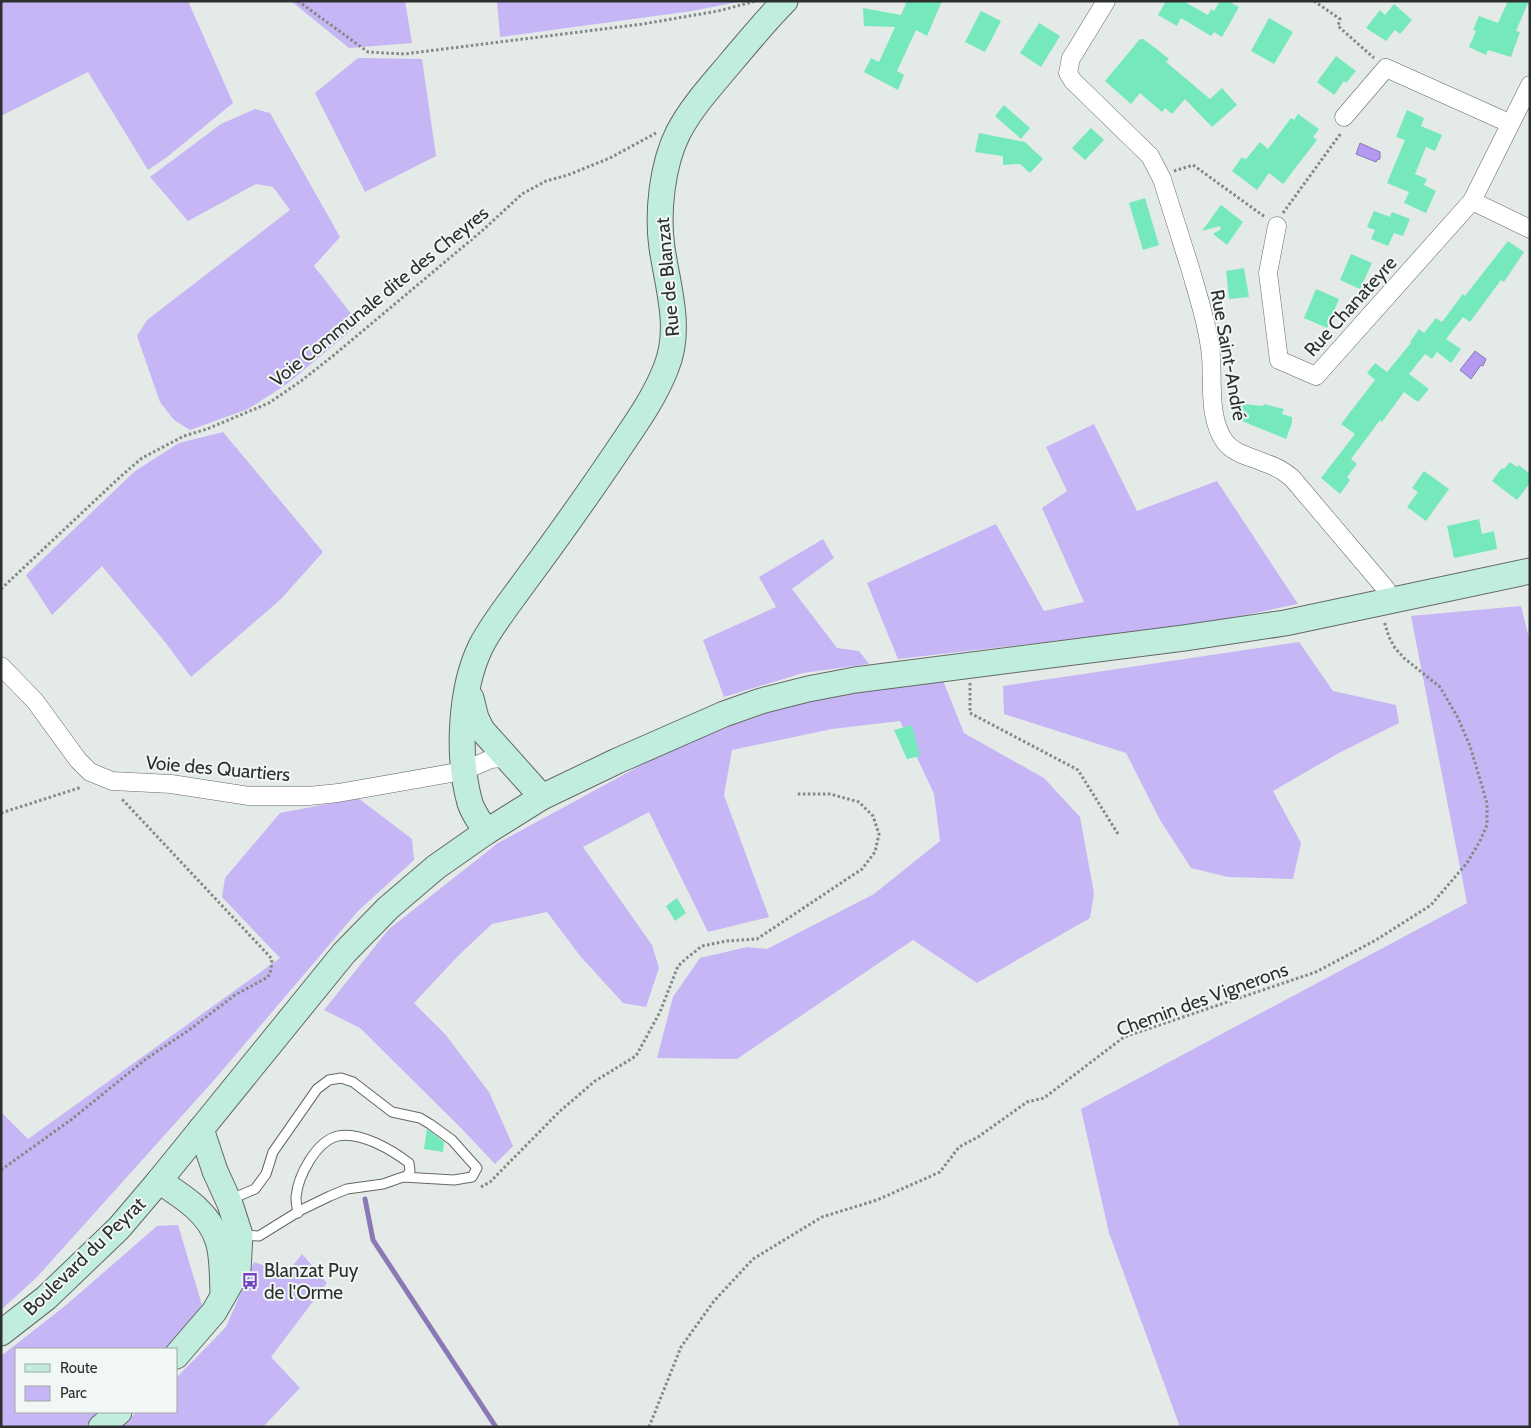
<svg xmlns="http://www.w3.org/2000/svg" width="1531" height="1428" font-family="Cabin,sans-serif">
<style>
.green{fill:#c7b6f5}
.water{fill:#b499f0;stroke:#8b79b6}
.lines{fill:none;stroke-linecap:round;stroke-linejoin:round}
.stream{stroke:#8b79b6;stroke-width:5}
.building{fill:#75e9bc}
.lane-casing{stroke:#646966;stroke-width:11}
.street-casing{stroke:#646966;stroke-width:19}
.secondary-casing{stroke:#646966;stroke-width:27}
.path{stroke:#848986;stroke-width:3;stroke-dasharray:2.5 2.5;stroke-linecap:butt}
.lane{stroke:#fff;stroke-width:9}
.street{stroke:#fff;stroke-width:18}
.secondary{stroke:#c0edde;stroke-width:25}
.labels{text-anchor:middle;stroke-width:4;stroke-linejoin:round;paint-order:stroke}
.street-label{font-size:19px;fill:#2c2f2d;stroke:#f1f7f4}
.poi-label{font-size:19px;fill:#2c2f2d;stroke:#f1f7f4;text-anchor:start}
</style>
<rect width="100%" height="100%" fill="#e4eae7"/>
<g class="green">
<path d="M 1,1 L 188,1 L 233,103 L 167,157 L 148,170 L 88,72 L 1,116 Z"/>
<path d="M 291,1 L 405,1 L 412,43 L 349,48 Z"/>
<path d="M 497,1 L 743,1 L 692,11 L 500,37 Z"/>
<path d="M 358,58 L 422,59 L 436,156 L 365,192 L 315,93 Z"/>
<path d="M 255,109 L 270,113 L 340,237 L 314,266 L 359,324 L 287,384 L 248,409 L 190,430 L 174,420 L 160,402 L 137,336 L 147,320 L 290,210 L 273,187 L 256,184 L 188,221 L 150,177 L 221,124 Z"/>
<path d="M 1094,424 L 1137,511 L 1217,481 L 1298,604 L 1197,625 L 898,659 L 867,583 L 996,524 L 1044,611 L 1084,602 L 1042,508 L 1067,491 L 1046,447 Z"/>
<path d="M 223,432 L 323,552 L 280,600 L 191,677 L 165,642 L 102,566 L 52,615 L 26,575 L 135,471 L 179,443 Z"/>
<path d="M 823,539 L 834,558 L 792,589 L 837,648 L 859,651 L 869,664 L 803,673 L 724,697 L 703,640 L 776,607 L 759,577 Z"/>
<path d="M 1521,606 L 1530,642 L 1530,1427 L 1180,1427 L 1109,1233 L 1081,1109 L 1467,903 L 1411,616 Z"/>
<path d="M 1299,642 L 1333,691 L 1396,705 L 1399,723 L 1337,754 L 1273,791 L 1301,843 L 1293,879 L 1228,877 L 1191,868 L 1160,820 L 1126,753 L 1004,714 L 1003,686 Z"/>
<path d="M 942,678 L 964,733 L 1044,778 L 1080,817 L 1094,893 L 1090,918 L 977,983 L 913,940 L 737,1059 L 657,1058 L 673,997 L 700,958 L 747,947 L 767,949 L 874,894 L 940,841 L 934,794 L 900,721 L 832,729 L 732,750 L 724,795 L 769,917 L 708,932 L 649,812 L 583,847 L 652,945 L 659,968 L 646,1007 L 623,1003 L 581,957 L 547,912 L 492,924 L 458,956 L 414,1003 L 445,1034 L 489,1092 L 513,1146 L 495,1164 L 461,1128 L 360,1028 L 324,1010 L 389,929 L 498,843 L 691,738 L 758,710 L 870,686 Z"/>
<path d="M 358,798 L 412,839 L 414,860 L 358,911 L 215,1079 L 37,1277 L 1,1310 L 1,1112 L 28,1139 L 280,958 L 222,897 L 225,878 L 280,813 Z"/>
<path d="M 178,1225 L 202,1305 L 169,1349 L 16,1349 L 16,1412 L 106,1412 L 84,1427 L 1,1427 L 1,1356 L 65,1306 L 157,1226 Z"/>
<path d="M 302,1254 L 327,1283 L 271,1357 L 300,1388 L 263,1427 L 119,1427 L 137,1412 L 176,1412 L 176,1378 L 226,1327 L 254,1262 L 286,1274 Z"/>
</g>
<g class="water">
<path d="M 1360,143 L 1380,152 L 1380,159 L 1377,160 L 1376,162 L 1356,154 Z"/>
<path d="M 1475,351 L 1486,359 L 1483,366 L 1481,365 L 1471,379 L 1460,370 Z"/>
</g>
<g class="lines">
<path class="stream" d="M 365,1199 L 373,1240 L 496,1427"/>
</g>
<g class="building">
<path d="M 907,1 L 942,1 L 927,36 L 916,30 L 897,71 L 904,75 L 898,90 L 864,72 L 871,58 L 879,62 L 895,27 L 864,26 L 863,8 L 901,15 Z"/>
<path d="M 1166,1 L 1183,1 L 1208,15 L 1211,9 L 1214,11 L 1220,1 L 1228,1 L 1239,7 L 1222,37 L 1214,32 L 1211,36 L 1181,18 L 1177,26 L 1158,15 Z"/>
<path d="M 1508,1 L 1529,1 L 1516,31 L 1520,32 L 1511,57 L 1488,50 L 1486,55 L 1469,47 L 1476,31 L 1473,30 L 1479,16 L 1498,23 Z"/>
<path d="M 1394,4 L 1412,20 L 1400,34 L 1395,30 L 1386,41 L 1366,28 L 1380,10 L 1385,15 Z"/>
<path d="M 981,11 L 1001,21 L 985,52 L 965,42 Z"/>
<path d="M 1269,18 L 1293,32 L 1274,64 L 1251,51 Z"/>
<path d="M 1039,23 L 1060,36 L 1041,67 L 1020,53 Z"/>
<path d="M 1140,39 L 1143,39 L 1150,44 L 1169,59 L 1166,62 L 1210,99 L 1222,88 L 1237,105 L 1212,127 L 1185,99 L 1172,114 L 1165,108 L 1162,112 L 1140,93 L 1131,104 L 1105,81 Z"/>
<path d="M 1336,56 L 1356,71 L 1346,83 L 1344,81 L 1334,95 L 1317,82 Z"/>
<path d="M 1004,105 L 1030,128 L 1021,139 L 995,116 Z"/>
<path d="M 1407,110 L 1424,118 L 1421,126 L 1442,135 L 1435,151 L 1426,147 L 1415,174 L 1427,179 L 1424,185 L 1436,191 L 1426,213 L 1404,203 L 1409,192 L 1387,183 L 1405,140 L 1396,137 Z"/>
<path d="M 1298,114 L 1319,129 L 1313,137 L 1317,140 L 1283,184 L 1269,173 L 1257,190 L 1232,171 L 1242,157 L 1244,159 L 1247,158 L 1260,142 L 1268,149 L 1291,118 L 1294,120 Z"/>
<path d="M 1091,128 L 1104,140 L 1085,160 L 1072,148 Z"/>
<path d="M 979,133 L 1025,142 L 1043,159 L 1030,173 L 1020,164 L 1003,165 L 1003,156 L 975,152 Z"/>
<path d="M 1145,198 L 1159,245 L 1143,250 L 1129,203 Z"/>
<path d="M 1221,205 L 1243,222 L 1227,245 L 1213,234 L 1221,229 L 1220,226 L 1202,231 Z"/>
<path d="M 1374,211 L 1390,217 L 1392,212 L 1410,219 L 1403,236 L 1394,233 L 1388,246 L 1371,239 L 1375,230 L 1367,227 Z"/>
<path d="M 1508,241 L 1524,252 L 1504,282 L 1501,280 L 1470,322 L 1463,317 L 1446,339 L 1461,349 L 1451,363 L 1437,352 L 1432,359 L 1425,354 L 1409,374 L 1429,389 L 1418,402 L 1404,392 L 1382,422 L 1380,420 L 1351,459 L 1357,464 L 1347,477 L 1350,480 L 1340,494 L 1321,478 L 1355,434 L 1341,424 L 1375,380 L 1367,373 L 1375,363 L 1387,372 L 1411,343 L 1410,342 L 1419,329 L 1424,333 L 1436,318 L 1442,322 L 1463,294 L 1465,296 Z"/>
<path d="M 1351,254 L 1372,263 L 1360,289 L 1340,280 Z"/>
<path d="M 1244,268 L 1249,297 L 1229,299 L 1226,271 Z"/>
<path d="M 1316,289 L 1339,299 L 1327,328 L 1304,318 Z"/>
<path d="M 1243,404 L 1263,406 L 1264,404 L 1284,409 L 1282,414 L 1292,417 L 1292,423 L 1286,439 L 1237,419 Z"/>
<path d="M 1510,462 L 1517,467 L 1519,465 L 1530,474 L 1530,483 L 1517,500 L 1492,481 L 1502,468 L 1504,469 Z"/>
<path d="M 1424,471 L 1449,489 L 1426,521 L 1407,507 L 1418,492 L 1412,488 Z"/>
<path d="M 1479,519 L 1482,534 L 1494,531 L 1497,549 L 1454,558 L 1447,526 Z"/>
<path d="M 912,725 L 920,756 L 907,759 L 894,730 Z"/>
<path d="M 677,898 L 686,913 L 675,921 L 666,906 Z"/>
<path d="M 427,1129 L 444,1142 L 443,1152 L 424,1149 Z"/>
</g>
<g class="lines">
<g class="lane-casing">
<g id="lane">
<path d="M 230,1194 L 236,1197 L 255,1189 L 266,1174 L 273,1152 L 317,1089 L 329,1080 L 341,1078 L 353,1082 L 392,1112 L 420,1118 L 430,1124 L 452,1140 L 477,1168 L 472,1177 L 454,1180 L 403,1177 L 383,1184 L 347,1189 L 330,1196 L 301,1210 L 259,1236 L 242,1235"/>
<path d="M 298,1213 C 297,1208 296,1202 296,1197 C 298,1176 316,1141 338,1136 C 360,1131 392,1150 409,1163 L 410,1171 L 406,1177"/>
</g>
</g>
<g class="street-casing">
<g id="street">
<path d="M 1106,1 L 1075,52 L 1071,58 L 1068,73 L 1073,81 L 1150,156 L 1162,179 C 1172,210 1181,240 1191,271 C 1199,299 1208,327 1211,356 C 1213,384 1208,418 1225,442 C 1234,454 1252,457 1265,463 C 1275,466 1284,471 1292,478 L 1386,589 L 1389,602"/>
<path d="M 1344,117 L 1386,68 L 1509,123"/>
<path d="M 1472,201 L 1530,85"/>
<path d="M 1277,226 L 1268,273 L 1279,360 L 1316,376 L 1472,201 L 1530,229"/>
<path d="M 1,666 L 35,701 L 78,760 L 90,772 L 112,781 L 171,784 L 249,796 L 309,796 L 338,793 L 463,771 L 491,759 L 502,758 L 508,760"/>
</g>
</g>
<g class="secondary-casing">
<g id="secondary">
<path d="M 471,698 L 476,718 L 482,730 L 542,797"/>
<path d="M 486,832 C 481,823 473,813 470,803 C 457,757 460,689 481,646 C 493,623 511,601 526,580 C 557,538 587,496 616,453 C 634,426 654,399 666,368 C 682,329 668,288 662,248 C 657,213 662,165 678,133 C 692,106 713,84 732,61 C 749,41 766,20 785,1"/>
<path d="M 159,1181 C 183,1197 209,1212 218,1241 C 223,1256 222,1275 223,1291"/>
<path d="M 1,1333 L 46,1298 L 119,1228 L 159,1181 L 344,953 L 388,908 L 436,867 L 486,832 L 542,797 L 617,761 L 724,714 L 761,701 L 808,689 L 855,680 L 1184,638 L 1285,623 L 1530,571"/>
<path d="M 176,1356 L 214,1312 L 238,1270 L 240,1235 L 230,1204 L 215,1171 L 201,1129"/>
<path d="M 101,1427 L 119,1412"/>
</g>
</g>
<g class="path">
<path d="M 298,1 L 368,52 L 404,54 L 643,24 L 718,11 L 756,1"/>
<path d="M 1314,1 L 1340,19 L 1338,26 L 1374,58"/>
<path d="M 1174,171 L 1193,165 L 1265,217"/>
<path d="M 1283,213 L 1341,133"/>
<path d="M 1,589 L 120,477 L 142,458 L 184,436 L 207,429 L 269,403 L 301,381 L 334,355 L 483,230 L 522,194 L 546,181 L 568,175 L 610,158 L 656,133"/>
<path d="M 970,683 L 970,713 L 1078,770 L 1118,834"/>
<path d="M 1,813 L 82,787"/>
<path d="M 1,1170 L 72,1119 L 146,1059 L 189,1030 L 235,995 L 268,977 L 271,970 L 272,959 L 121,798"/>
<path d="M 481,1187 L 490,1182 L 559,1112 L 595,1081 L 636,1056 L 660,1012 L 678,966 L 688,957 L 702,946 L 727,941 L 757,939 L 862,869 L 875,852 L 879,834 L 873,816 L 859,802 L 830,794 L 797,794"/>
<path d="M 649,1427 L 681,1347 L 714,1301 L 753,1259 L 822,1217 L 877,1200 L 940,1172 L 959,1147 L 978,1137 L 1027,1102 L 1044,1098 L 1124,1037 L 1316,972 L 1376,940 L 1431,905 L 1467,863 L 1480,841 L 1487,825 L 1487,803 L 1470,746 L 1458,718 L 1440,687 L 1404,658 L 1395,648 L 1389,637 L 1384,621"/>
</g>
<use href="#lane" class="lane"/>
<use href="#street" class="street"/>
<use href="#secondary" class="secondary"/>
</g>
<defs>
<g id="bus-bare" transform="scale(1.35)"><path d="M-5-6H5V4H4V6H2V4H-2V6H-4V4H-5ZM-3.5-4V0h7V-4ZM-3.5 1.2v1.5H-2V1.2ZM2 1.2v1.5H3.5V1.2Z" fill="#7244bc" stroke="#f1f7f4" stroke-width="2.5" paint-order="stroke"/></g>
</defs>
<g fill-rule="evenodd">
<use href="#bus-bare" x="250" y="1281"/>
</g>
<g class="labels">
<g class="street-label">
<text transform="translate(667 277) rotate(-95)" y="7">Rue de Blanzat</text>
<text transform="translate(379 296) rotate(-39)" y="7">Voie Communale dite des Cheyres</text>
<text transform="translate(1350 306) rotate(-48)" y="7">Rue Chanateyre</text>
<text transform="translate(1229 355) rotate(80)" y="7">Rue Saint-André</text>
<text transform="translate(218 768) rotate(5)" y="7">Voie des Quartiers</text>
<text transform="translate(1202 999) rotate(-20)" y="7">Chemin des Vignerons</text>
<text transform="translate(84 1256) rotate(-44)" y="7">Boulevard du Peyrat</text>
</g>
<g class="poi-label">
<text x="264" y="1277">Blanzat Puy<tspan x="264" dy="22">de l'Orme</tspan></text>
</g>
</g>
<rect width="1531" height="1428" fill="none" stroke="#2c2f2d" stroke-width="5"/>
<rect x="15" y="1348" width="162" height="65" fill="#f1f7f4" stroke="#a2a7a4"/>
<rect x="25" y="1364" width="25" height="8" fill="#c0edde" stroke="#a2a7a4"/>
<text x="60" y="1373" font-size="15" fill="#2c2f2d">Route</text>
<rect x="25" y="1386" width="25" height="15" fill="#c7b6f5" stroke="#a2a7a4"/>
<text x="60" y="1398" font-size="15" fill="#2c2f2d">Parc</text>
</svg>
